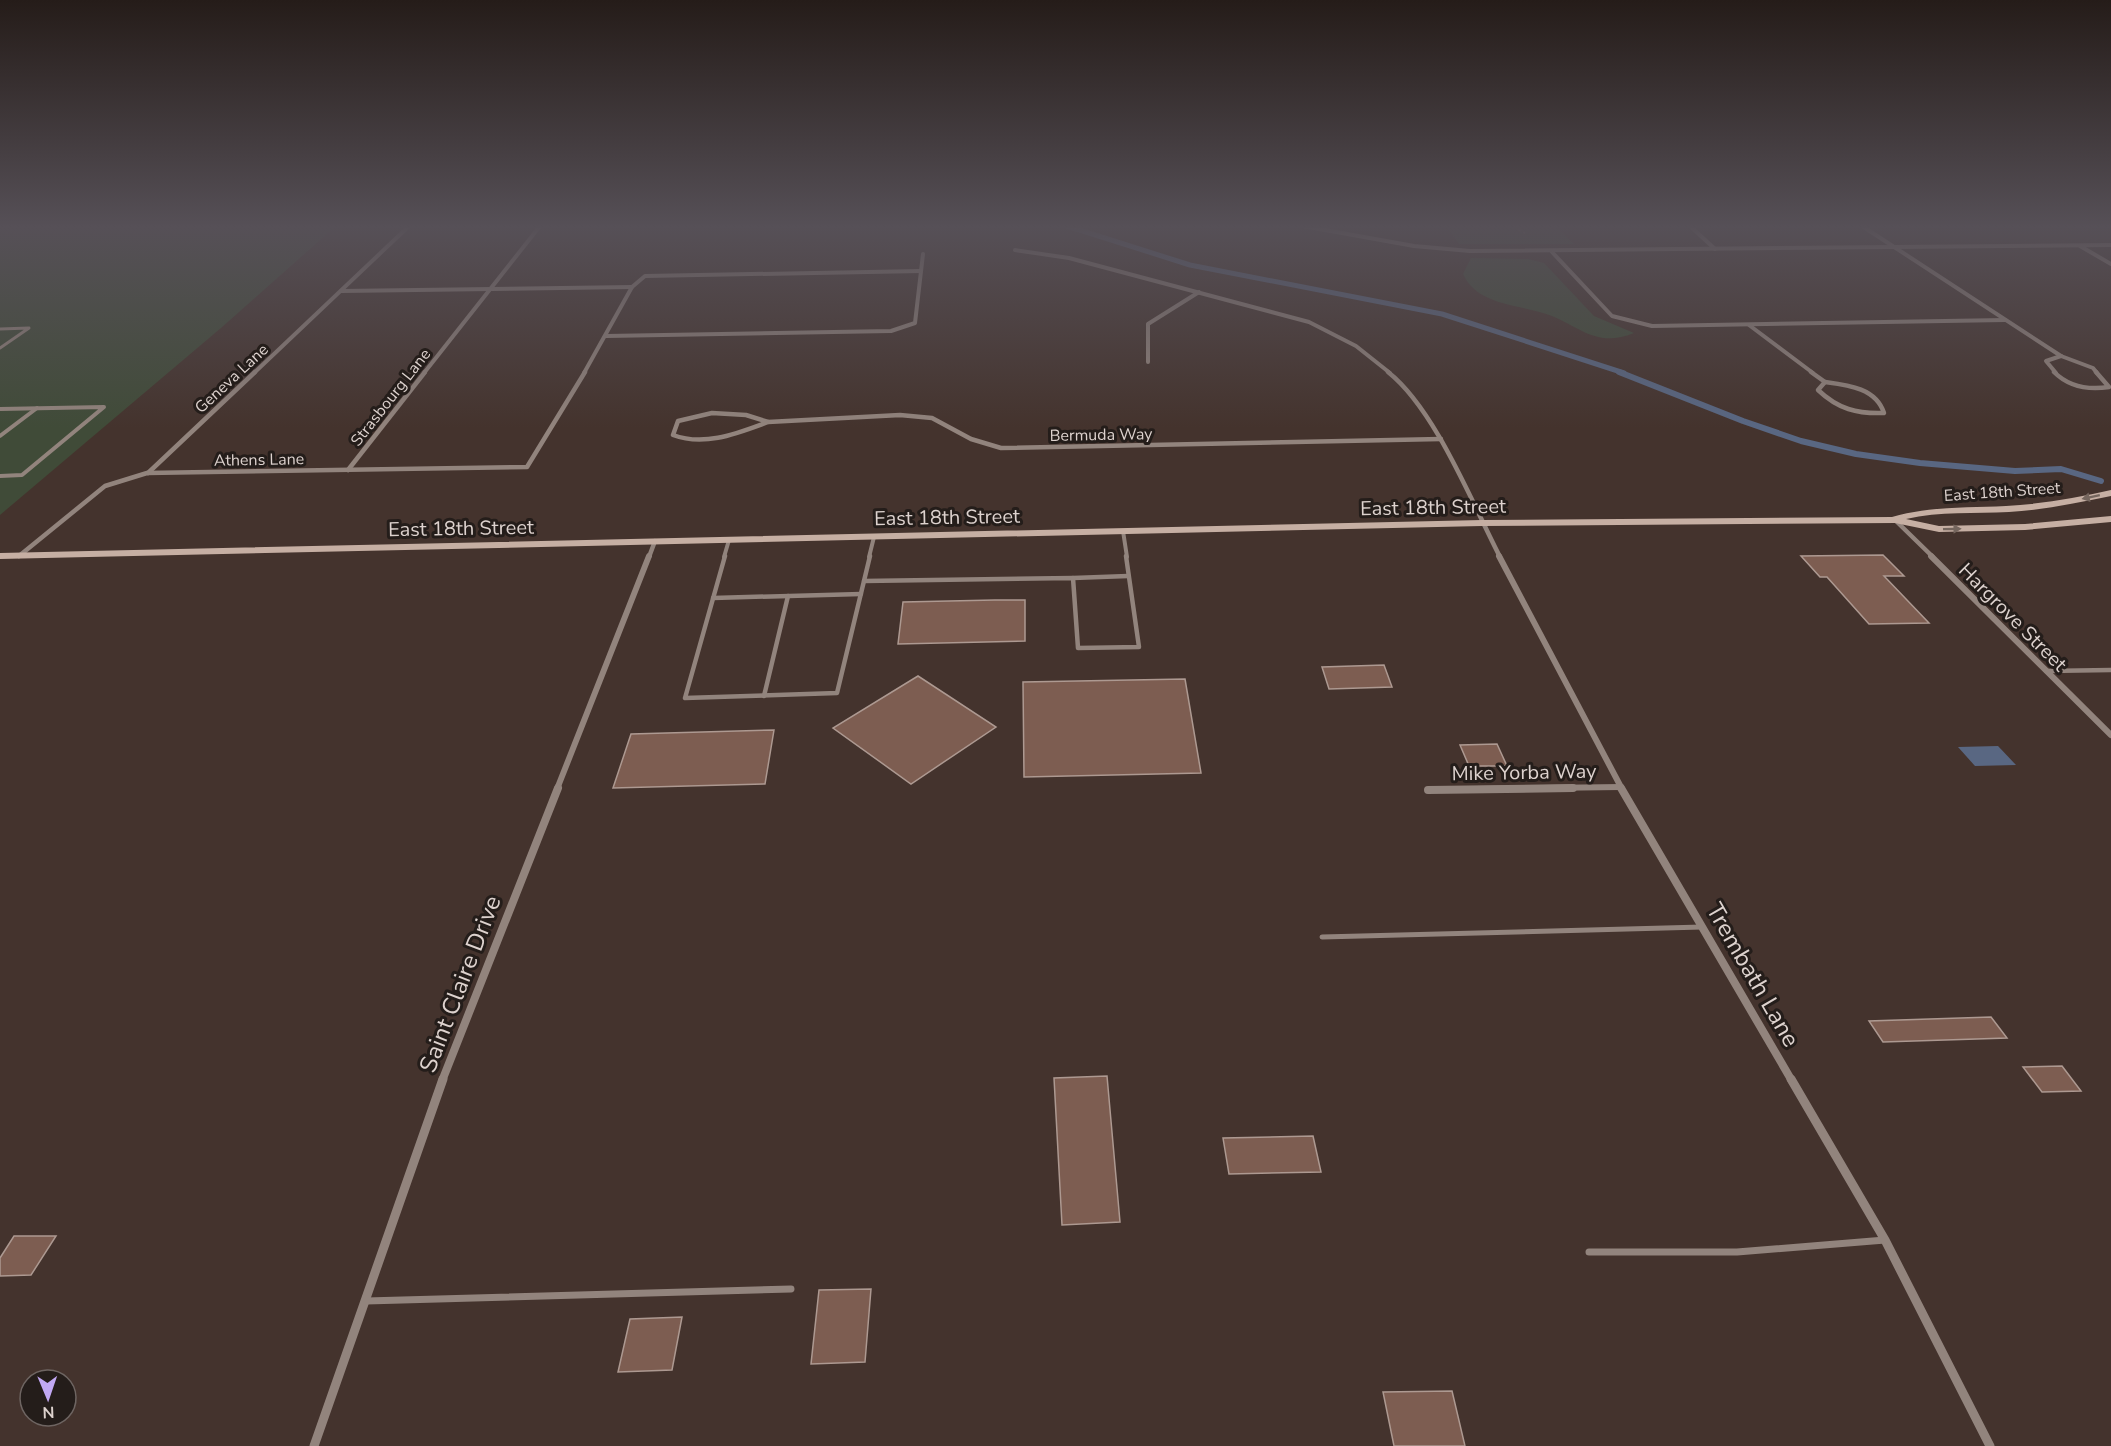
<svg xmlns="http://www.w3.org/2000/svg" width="2111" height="1446" font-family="'Nunito Sans',sans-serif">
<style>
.green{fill:#404b38}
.water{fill:#596782}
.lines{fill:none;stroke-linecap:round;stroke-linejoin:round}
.stream-far1{stroke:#596782;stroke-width:5}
.stream{stroke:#596782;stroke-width:6}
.building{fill:#7d5d51;stroke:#ad9991;stroke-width:1.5}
.path{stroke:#7f706b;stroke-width:2;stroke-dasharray:3 3;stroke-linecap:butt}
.lane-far4{stroke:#92847d;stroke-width:3}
.lane-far3{stroke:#92847d;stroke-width:4}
.lane-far2{stroke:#92847d;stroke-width:4.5}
.lane-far1{stroke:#92847d;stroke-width:5}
.lane{stroke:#92847d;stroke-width:7}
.street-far4{stroke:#92847d;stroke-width:4}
.street-far3{stroke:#92847d;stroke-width:4.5}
.street-far2{stroke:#92847d;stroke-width:6}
.street-far1{stroke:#92847d;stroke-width:8}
.street{stroke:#92847d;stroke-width:9}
.secondary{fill:#c6afa3;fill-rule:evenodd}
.oneway{fill:#75665e}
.labels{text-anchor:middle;stroke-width:6;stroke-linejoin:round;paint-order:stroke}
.far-street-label{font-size:16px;fill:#ddd2ce;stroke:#241d1a}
.street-label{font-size:20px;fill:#ddd2ce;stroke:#241d1a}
.near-street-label{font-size:24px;fill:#ddd2ce;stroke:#241d1a}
</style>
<rect width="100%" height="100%" fill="#44332d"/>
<g class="green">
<path d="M 0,226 L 336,226 L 221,328 L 0,515 Z"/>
<path d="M 1446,226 L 1555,226 L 1574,244 L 1459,244 Z"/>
<path d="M 1471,258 L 1528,259 L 1544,263 L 1594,316 L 1634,333 C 1598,348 1581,328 1552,316 C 1522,304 1478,307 1463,274 Z"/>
</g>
<path class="water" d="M 1998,746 L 2016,765 L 1975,766 L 1958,747 Z"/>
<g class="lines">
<path class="stream-far1" d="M 1067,226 L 1190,265 L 1442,314 L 1624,373"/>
<path class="stream" d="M 1619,372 L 1743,421 L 1801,441 L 1856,454 L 1920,463 L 2015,471 L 2061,469 L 2101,481"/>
</g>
<g class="building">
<path d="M 1883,555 L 1904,576 L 1884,576 L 1929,623 L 1869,624 L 1827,577 L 1820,577 L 1801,556 Z"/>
<path d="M 995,600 L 1025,600 L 1025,641 L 898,644 L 903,602 Z"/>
<path d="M 1384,665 L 1392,687 L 1329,689 L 1322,667 Z"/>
<path d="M 918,676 L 996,727 L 911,784 L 833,728 Z"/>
<path d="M 1185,679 L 1201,773 L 1024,777 L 1023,682 Z"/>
<path d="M 774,730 L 765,784 L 613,788 L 631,734 Z"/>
<path d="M 1497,744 L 1507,766 L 1469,766 L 1460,745 Z"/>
<path d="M 1991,1017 L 2007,1038 L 1883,1042 L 1869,1021 Z"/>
<path d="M 2062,1066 L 2081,1091 L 2042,1092 L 2023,1067 Z"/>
<path d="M 1107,1076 L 1120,1222 L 1062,1225 L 1054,1078 Z"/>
<path d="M 1313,1136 L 1321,1172 L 1229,1174 L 1223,1138 Z"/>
<path d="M 14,1236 L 56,1236 L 31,1275 L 0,1276 L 0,1258 Z"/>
<path d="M 871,1289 L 865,1362 L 811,1364 L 819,1290 Z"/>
<path d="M 682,1317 L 672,1370 L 618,1372 L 630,1319 Z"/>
<path d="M 1452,1391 L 1465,1446 L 1394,1446 L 1383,1392 Z"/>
</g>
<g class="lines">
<g class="path">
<path d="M 1490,226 L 1514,226"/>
<path d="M 1513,226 L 1525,233"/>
</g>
<path class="lane-far4" d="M 0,329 L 29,328 L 0,348"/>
<g class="lane-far3">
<path d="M 0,409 L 104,407 L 22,475 L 0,476"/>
<path d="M 0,436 L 37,408"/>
<path d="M 1123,531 L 1127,557"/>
<path d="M 724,557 L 729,540"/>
<path d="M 869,557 L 874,537"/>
</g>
<g class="lane-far2">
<path d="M 725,556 L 685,698 L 837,693 L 870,556"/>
<path d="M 1073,578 L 1128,576"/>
<path d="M 864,581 L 1073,578 L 1078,648 L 1139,647 L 1126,556"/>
<path d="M 713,598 L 861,594"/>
<path d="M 2046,671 L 2111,670"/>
<path d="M 764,696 L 788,596"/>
</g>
<path class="lane-far1" d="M 1322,937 L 1702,927"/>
<g class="lane">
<path d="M 1589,1252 L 1737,1252 L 1885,1240"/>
<path d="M 366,1301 L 791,1289"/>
</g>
<g class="street-far4">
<path d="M 1303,226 L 1414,246 L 1470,251 L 2111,245"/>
<path d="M 1690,226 L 1715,249"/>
<path d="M 1862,226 L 2061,356"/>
<path d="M 2080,246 L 2111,264"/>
<path d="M 1015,250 L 1069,258 L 1309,322 L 1356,346 L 1390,373"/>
<path d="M 1552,252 L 1612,316 L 1652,326 L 2005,320"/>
<path d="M 341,291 L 632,287"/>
<path d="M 1749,325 L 1813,373"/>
<path d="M 606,336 L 891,331 L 915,323 L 923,254"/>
<path d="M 2061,356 L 2093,368 L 2097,373"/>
<path d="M 1148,362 L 1148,324 L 1199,292"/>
<path d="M 254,373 L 409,226"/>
<path d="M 424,373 L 540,226"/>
<path d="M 584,373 L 632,287 L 645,276 L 921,271"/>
<path d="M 2056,373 L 2046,361 L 2061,356"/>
</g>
<g class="street-far3">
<path d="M 1388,372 C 1435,409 1472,503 1500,557"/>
<path d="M 1811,372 L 1825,382"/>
<path d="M 2054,372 C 2069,387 2089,390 2109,387 L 2096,372"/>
<path d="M 1825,382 C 1848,385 1876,388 1884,413 C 1857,414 1838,409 1818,390 Z"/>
<path d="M 712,413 L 746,415 L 768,422 C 738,433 705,447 673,435 L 678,421 Z"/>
<path d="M 768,422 L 900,415 L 932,418 L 971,439 L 1001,448 L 1441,439"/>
<path d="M 348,470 L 425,372"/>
<path d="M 148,473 L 255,372"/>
<path d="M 1895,520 L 1933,557"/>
<path d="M 19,556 L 105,486 L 147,473 L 527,467 L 585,372"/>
<path d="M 649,557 L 655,541"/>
</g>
<g class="street-far2">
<path d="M 1499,556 L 1622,789"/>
<path d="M 1931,556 L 2111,735"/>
<path d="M 557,789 L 649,556"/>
<path d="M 1476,789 L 1621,787"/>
</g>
<g class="street-far1">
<path d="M 1621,788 L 1792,1081"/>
<path d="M 1428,790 L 1573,788"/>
<path d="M 442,1081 L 558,788"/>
</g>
<g class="street">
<path d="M 1791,1079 L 1885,1240 L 1990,1446"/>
<path d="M 314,1446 L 443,1079"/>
</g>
<path class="secondary" d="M 2111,490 L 2111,496 C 2077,503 2043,510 2009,512 C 1975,514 1940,511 1906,519 L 1939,526 L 2025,524 L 2111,516 L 2111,522 L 2025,530 L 1939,532 L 1895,523 L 1482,526 L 0,559 L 0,553 L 1482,520 L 1892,517 C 1930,506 1968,508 2006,506 C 2042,504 2077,498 2111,490 Z"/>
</g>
<defs><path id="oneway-solid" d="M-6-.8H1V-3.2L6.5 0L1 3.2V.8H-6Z" transform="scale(1.5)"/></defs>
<g class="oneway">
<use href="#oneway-solid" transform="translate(2091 497) rotate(168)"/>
<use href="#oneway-solid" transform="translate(1952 529) rotate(-1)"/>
</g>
<linearGradient id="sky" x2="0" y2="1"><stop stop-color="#251c19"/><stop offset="0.53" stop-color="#565057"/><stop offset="1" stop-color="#565057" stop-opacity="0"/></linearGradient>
<rect width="2111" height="428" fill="url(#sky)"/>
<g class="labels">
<g class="far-street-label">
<text transform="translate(231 378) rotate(-43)" y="6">Geneva Lane</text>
<text transform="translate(390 397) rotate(-52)" y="6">Strasbourg Lane</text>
<text transform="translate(1101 434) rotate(-1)" y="6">Bermuda Way</text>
<text transform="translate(259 459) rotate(-1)" y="6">Athens Lane</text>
<text transform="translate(2002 491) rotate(-4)" y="6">East 18th Street</text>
</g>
<g class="street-label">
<text transform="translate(1433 507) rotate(-1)" y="7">East 18th Street</text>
<text transform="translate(947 517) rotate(-1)" y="7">East 18th Street</text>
<text transform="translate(461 528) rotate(-1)" y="7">East 18th Street</text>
<text transform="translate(2013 617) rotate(45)" y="7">Hargrove Street</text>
<text transform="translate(1524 772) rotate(-1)" y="7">Mike Yorba Way</text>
</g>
<g class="near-street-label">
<text transform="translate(1753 975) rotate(60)" y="8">Trembath Lane</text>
<text transform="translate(460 984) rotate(-69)" y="8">Saint Claire Drive</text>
</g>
</g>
<g transform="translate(48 1398) rotate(178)"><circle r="28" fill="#241d1a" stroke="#6e6562" stroke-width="1.5"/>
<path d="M0-4.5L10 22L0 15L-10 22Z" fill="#c1a8f3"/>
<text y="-9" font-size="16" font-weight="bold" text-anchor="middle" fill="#ddd2ce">N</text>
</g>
</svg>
